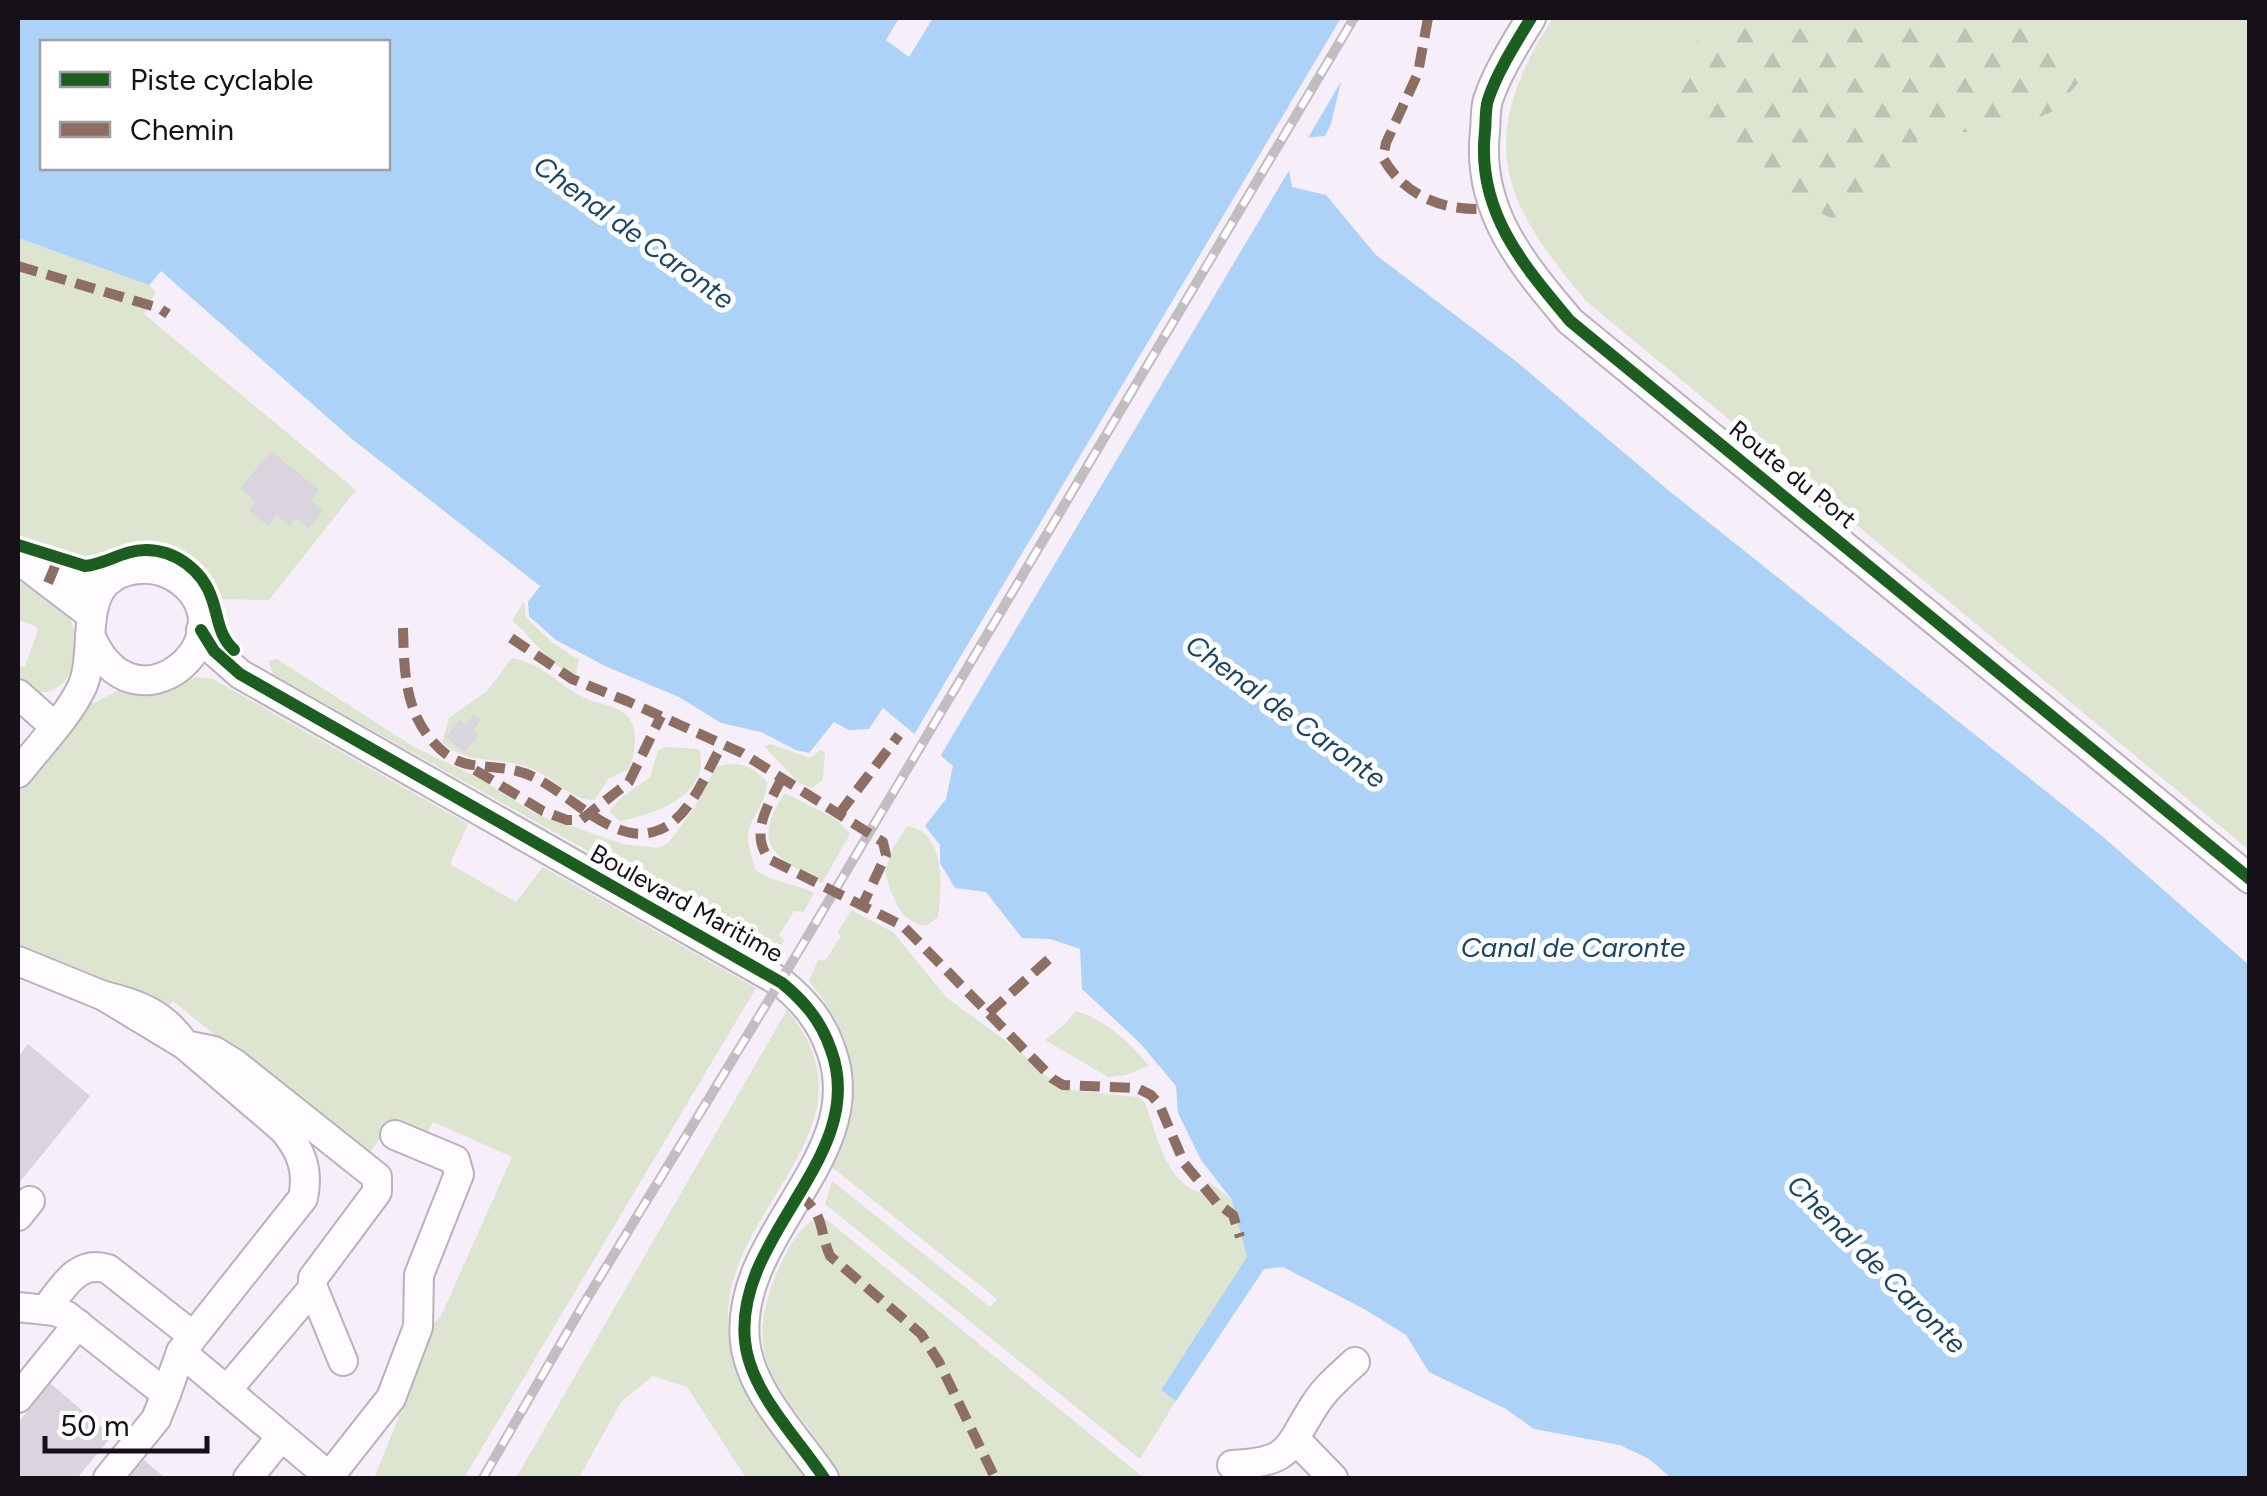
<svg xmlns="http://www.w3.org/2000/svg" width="2267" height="1496" font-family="Figtree,sans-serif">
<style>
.grass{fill:#dde5d0}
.forest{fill:url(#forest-firs)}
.water{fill:#acd2f7;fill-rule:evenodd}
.pier{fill:#f6eef9}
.building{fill:#dad4de}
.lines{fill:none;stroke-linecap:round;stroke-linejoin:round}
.minor-casing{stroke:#b9b2bc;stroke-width:32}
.minor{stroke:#fefcfe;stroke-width:28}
.rail-casing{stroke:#c0bec0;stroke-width:10}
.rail{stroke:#fff;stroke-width:6;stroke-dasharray:19;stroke-linecap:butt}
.quiet{stroke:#8d6e63;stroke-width:10;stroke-dasharray:20 10;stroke-linecap:butt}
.cycleway-casing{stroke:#fff;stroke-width:19}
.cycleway{stroke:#1b5e20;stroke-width:12}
.labels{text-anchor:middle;stroke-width:10;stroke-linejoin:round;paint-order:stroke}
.street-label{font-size:25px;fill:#161019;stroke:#fff}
.water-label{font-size:28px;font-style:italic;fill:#1a4565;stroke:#fff}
</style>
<defs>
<pattern id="forest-firs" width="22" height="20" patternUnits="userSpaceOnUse" patternTransform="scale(2.5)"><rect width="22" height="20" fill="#dde5d0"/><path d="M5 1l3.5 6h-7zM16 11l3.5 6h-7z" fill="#bdc3b2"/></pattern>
</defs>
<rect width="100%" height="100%" fill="#f6eef9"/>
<g class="grass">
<path d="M 1553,18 L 1710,18 L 1670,92 L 1871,213 L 1919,139 L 2028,123 L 2055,110 L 2085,75 L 2025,18 L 2249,18 L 2249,850 L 1586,301 C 1498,197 1476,138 1553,18 Z"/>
<path d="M 18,238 L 149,285 L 156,292 L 144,314 L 356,490 L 269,600 L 221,599 C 209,574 183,543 153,541 C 130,539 108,555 85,557 C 62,559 39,548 18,540 Z"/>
<path d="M 18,582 C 37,590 58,599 69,618 C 88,647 73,697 34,692 L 18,675 L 18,667 L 25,666 L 38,630 L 35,626 L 18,620 Z"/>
<path d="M 524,601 L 526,618 L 553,643 L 579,660 L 576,674 C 547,667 535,638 512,621 Z"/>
<path d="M 512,658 C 547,665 558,686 589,700 C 601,705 617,705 626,715 C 640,728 635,753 629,769 L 608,779 L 595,800 C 572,802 554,777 532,769 C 496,754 475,768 442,743 L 449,718 L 487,691 Z"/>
<path d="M 277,659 L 414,747 L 479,778 L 536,814 L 623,844 L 657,848 L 668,843 L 692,811 L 716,767 C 740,760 750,765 767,782 C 768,803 749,816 748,837 C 748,847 753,859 755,870 C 778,884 791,882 814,893 L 804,912 L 794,911 L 779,935 L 784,940 L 775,956 L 274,675 L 268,661 Z"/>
<path d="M 198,677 L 213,679 L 468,824 L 450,864 L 516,902 L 543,867 L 756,988 L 464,1478 L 374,1478 L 399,1417 L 392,1410 L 429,1326 L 440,1318 L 512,1157 L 433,1122 L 426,1135 L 394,1120 L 366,1158 L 173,1001 L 165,1010 L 99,976 L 18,944 L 18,792 L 86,707 L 117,691 Z"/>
<path d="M 770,744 L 810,758 L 821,750 L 825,753 L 823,780 L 812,788 L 799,783 L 764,746 Z"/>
<path d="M 667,747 L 699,749 C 712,795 654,815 619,821 L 609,811 L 622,797 L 650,777 L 658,750 Z"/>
<path d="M 785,793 L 836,819 L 850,834 L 822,883 C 776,857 749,846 785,793 Z"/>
<path d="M 907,826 C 946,831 942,888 938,917 L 926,926 C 899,922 891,895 885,871 L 894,846 Z"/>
<path d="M 851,910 L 893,932 L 947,998 L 1018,1050 L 1061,1089 L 1138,1097 L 1145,1103 C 1157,1134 1165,1182 1201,1193 L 1209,1182 L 1232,1200 L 1248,1257 L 1161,1390 L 1176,1401 L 1140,1459 L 825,1204 L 832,1181 L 990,1307 L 997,1299 L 833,1168 C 835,1152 845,1140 849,1124 C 862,1070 843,1022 809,981 L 818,960 L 825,961 L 841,936 L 837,933 Z"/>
<path d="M 787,1010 C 888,1130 714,1211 729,1332 C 736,1390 777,1431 807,1478 L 746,1478 L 687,1387 L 653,1376 L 621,1402 L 579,1478 L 516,1478 Z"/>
<path d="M 1076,1011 C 1106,1020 1129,1042 1149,1066 L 1126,1075 L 1108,1077 L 1045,1040 L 1064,1025 Z"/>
<path d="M 816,1219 L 827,1220 L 1144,1478 L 841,1478 C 798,1397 731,1373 779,1268 C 787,1251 798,1227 816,1219 Z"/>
</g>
<path class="forest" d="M 1710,18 L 2025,18 L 2085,75 L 2055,110 L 2028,123 L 1919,139 L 1871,213 L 1839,222 L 1769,188 L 1669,92 Z"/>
<path class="water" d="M 18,18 L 899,18 L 886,40 L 909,57 L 933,18 L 1356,18 L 1331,124 L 1325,136 L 1293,139 L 1288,165 L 1292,187 L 1326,195 L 1376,255 L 1517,362 L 1668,490 L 2102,836 L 2249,965 L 2249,1478 L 1671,1478 L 1649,1459 L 1620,1445 L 1534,1429 L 1506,1409 L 1429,1372 L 1406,1335 L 1366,1310 L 1283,1267 L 1264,1269 L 1176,1401 L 1161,1390 L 1247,1257 L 1232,1200 L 1201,1160 L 1178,1113 L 1176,1086 L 1140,1043 L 1082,989 L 1080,949 L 1050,939 L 1022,938 L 986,892 L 955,888 L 940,863 L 940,845 L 925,826 L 946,799 L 953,766 L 883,708 L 869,729 L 849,730 L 834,722 L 809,753 L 796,750 L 761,732 L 721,723 L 679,697 L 607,667 L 556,640 L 529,616 L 528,602 L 540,586 L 352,439 L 161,271 L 149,285 L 18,238 ZM 42,42 L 388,42 L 388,168 L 42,168 Z"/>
<path class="pier" d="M 1341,18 L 1361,18 L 1349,68 L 1305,143 L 1297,144 L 1294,162 L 938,760 L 912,738 Z"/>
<g class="building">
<path d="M 271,451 L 319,490 L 311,501 L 323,511 L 308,528 L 296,518 L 290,526 L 276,515 L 268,526 L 249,510 L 256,502 L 240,488 Z"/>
<path d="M 474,715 L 481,720 L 473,730 L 479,735 L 464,752 L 446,737 L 460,720 L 465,725 Z"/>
<path d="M 28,1044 L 90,1096 L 18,1184 L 18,1057 Z"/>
<path d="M 50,1383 L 112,1436 L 77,1478 L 18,1478 L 18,1423 Z"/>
<path d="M 144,1460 L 165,1478 L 128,1478 Z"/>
</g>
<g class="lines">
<g class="minor-casing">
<g id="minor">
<path d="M 1531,18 C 1516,43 1497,72 1488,100 C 1485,109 1486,121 1485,131 C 1476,210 1522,264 1570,321 L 2250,879"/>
<path d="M 18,564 L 84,579 L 111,579"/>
<path d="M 31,569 L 90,614"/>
<path d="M 201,630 L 214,651 L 240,674 L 782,983 C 805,1002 821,1021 831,1050 C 870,1156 734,1234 745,1341 C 750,1392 797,1437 824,1478"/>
<path d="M 18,694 L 54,726"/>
<path d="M 18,773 C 39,746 67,718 82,687 C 100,647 72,574 140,569 C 156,568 169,572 182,582 C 250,637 134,740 90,635"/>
<path d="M 18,961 L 104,996"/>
<path d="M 18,1216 L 30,1201"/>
<path d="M 18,1307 L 55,1311 L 67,1316 L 166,1394 L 181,1352 L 303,1198 C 309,1170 301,1150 283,1129 L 185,1045 L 104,996 C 139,1004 165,1015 185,1045 L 214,1051 L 235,1064 L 377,1177 L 377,1192 L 313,1278 L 313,1288 L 343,1361"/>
<path d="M 46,1309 C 63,1288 77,1259 108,1269 L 193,1336"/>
<path d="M 181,1352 L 331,1478"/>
<path d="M 227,1390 L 313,1288"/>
<path d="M 18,1398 L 78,1324"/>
<path d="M 1296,1440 L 1333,1478"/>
<path d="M 1232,1465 C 1294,1462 1286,1448 1316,1403 C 1326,1387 1341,1375 1355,1362"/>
<path d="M 108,1478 L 156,1419 L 166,1394"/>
<path d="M 248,1478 L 281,1437"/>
<path d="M 328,1478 L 391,1398 L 418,1327 L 419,1275 L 459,1174 L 455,1160 L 395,1135"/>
</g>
</g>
<use href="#minor" class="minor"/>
<g class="rail-casing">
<path id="rail" d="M 483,1478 L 583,1305 L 803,944 L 1354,18"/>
</g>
<use href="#rail" class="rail"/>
<g class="quiet">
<path d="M 1428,18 L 1418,73 L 1386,143 L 1383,158 C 1406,199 1449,213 1494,208"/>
<path d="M 18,266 L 159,308 L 168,314"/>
<path d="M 48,583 L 58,559"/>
<path d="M 403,628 C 404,665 404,706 429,737 C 458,774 479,762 517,771 C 561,781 607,845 653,832 C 689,823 705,774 722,745"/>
<path d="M 511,638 L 572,679 L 627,701 L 742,753 L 883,842 L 886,855 L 862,906"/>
<path d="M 475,770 L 543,811 L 567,820 L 581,820 L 629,782 L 661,716"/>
<path d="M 782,778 C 769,804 749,832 769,859 L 903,926 L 1053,1079 L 1063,1085 L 1137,1088 L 1151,1095 L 1159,1104 L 1184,1163 L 1217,1203 L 1233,1215 L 1240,1237"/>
<path d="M 839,814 L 899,735"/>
<path d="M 989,1013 L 1049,959"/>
<path d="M 798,1193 C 827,1218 817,1225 830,1256 L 921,1334 L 939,1362 L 995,1478"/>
</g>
<g class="cycleway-casing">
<g id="cycleway">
<path d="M 1531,18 C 1516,43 1497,72 1488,100 C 1485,109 1486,121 1485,131 C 1476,210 1522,264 1570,321 L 2250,879"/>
<path d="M 18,545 L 85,566 C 107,564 123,550 146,550 C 176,550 203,571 212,599 C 219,619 218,635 234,650"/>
<path d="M 201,630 L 214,651 L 240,674 L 782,983 C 805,1002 821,1021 831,1050 C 870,1156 734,1234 745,1341 C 750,1392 797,1437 824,1478"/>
</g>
</g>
<use href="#cycleway" class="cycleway"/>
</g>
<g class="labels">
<g class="street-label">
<text transform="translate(1793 474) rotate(39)" y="9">Route du Port</text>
<text transform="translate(687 903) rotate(29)" y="9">Boulevard Maritime</text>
</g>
<g class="water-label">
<text transform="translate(634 232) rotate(36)" y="10">Chenal de Caronte</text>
<text transform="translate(1286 711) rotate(36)" y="10">Chenal de Caronte</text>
<text x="1573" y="957">Canal de Caronte</text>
<text transform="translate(1877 1264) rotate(45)" y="10">Chenal de Caronte</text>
</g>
</g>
<rect width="2267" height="1496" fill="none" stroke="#161019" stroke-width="40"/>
<rect x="40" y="40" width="350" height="130" fill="#ffffff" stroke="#a29fa3" stroke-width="2.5"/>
<rect x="60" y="72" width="50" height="15" fill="#1b5e20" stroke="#a29fa3" stroke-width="2.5"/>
<text x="130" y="90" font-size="30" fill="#161019">Piste cyclable</text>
<rect x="60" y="122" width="50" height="15" fill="#8d6e63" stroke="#a29fa3" stroke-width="2.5"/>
<text x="130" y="140" font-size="30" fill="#161019">Chemin</text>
<path d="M45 1436v15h162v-15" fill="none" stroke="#161019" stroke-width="5"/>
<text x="60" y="1436" font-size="30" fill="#161019" stroke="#ffffff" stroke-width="8" paint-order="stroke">50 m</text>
</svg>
